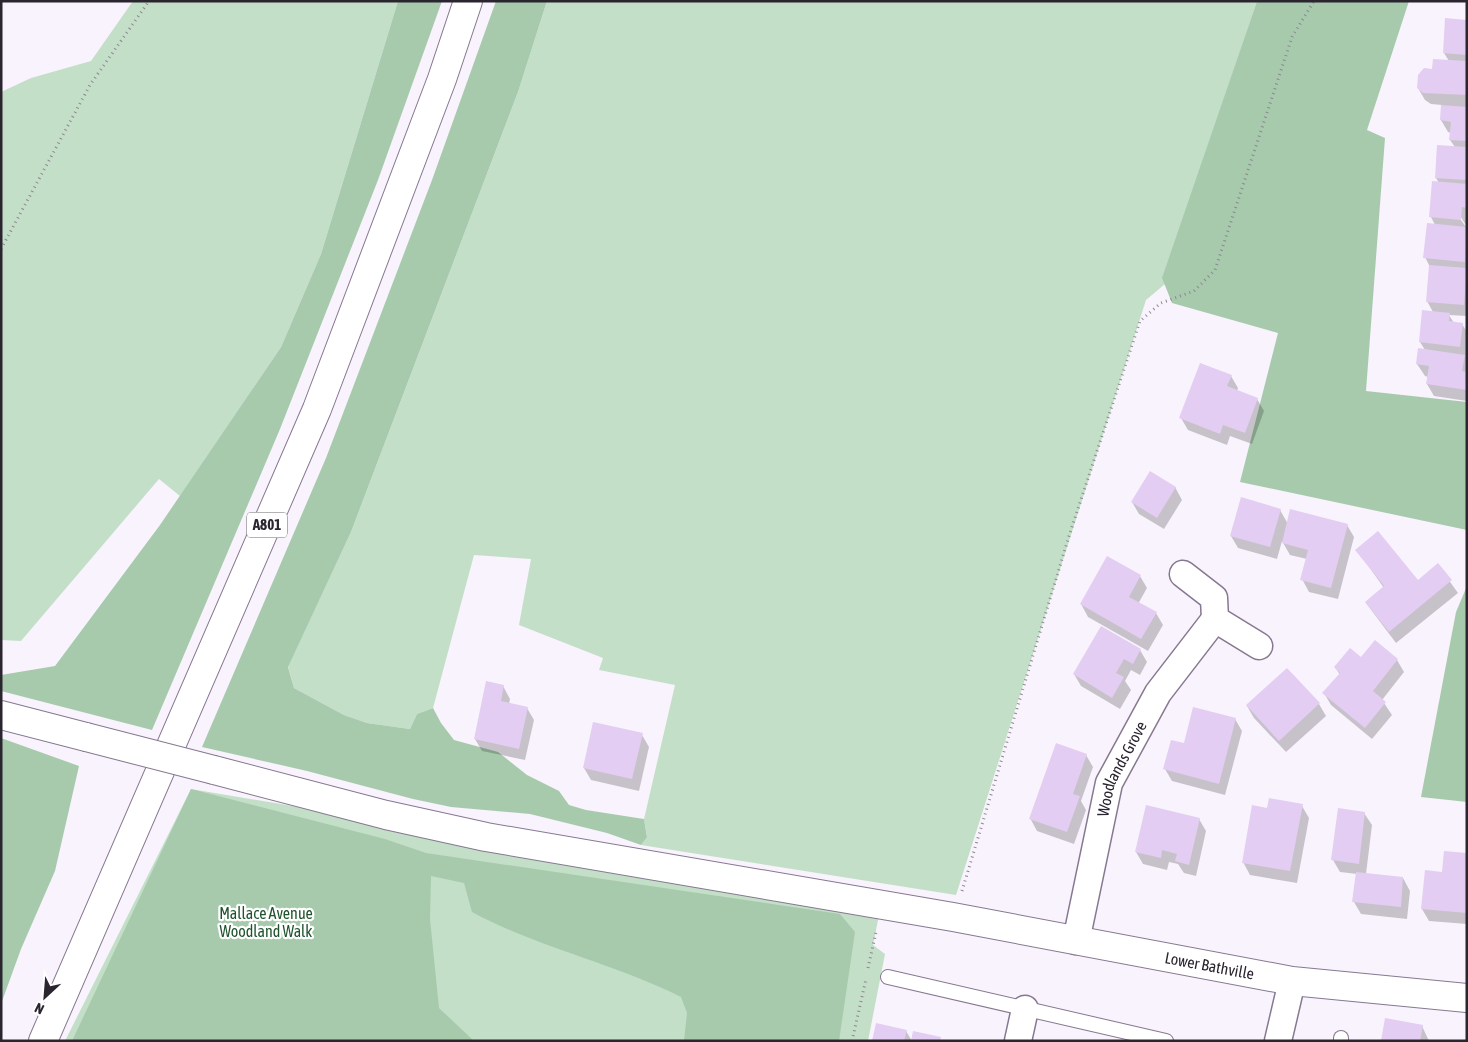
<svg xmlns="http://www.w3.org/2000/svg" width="1468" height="1042" font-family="'Asap Condensed',sans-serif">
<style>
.green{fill:#c3dfc7}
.forest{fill:#a7caad}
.shadow{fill:#0003}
.building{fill:#e3cdf2}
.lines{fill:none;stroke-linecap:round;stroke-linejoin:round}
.lane-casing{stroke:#867890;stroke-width:16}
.street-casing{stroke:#867890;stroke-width:29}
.secondary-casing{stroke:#867890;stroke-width:30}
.primary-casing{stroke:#867890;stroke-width:30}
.path{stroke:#8d8791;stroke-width:3;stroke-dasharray:1 4;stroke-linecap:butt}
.lane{stroke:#fff;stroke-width:14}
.street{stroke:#fff;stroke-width:26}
.secondary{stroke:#fff;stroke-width:28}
.primary{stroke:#fff;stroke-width:28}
.secondary-bridge-casing{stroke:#867890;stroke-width:30;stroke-linecap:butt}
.secondary-bridge{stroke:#fff;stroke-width:28}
.labels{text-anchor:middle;stroke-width:4.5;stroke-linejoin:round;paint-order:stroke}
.shield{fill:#fff;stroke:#6b666d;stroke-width:1}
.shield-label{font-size:15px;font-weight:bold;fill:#2b252f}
.street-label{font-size:16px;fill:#2b252f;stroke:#fff}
.park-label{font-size:16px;fill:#1f532d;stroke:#fff}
</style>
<rect width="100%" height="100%" fill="#f9f3fd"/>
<g class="green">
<path d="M 133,1 L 398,1 L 321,254 L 281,347 L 180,496 L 159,479 L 21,641 L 1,640 L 1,92 L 31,78 L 91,61 Z"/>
<path d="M 547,1 L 1257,1 L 1163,278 L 1165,284 L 1146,300 L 956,895 L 641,845 L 647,836 L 644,819 L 675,685 L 599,670 L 603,658 L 519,625 L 531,559 L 474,555 L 433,708 L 417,714 L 410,729 L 367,723 L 344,715 L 294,688 L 288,666 L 351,532 L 518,92 Z"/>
<path d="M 191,789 L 881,905 L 873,945 L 885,954 L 868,1041 L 65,1041 Z"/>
</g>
<g class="forest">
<path d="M 398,1 L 442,1 L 378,180 L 280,429 L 152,730 L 1,691 L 1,675 L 55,666 L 160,525 L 281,347 L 321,254 Z"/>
<path d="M 496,1 L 547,1 L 518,92 L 351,532 L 288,667 L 294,688 L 344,715 L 367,723 L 410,729 L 417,714 L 433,708 L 441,723 L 454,740 L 498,752 L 527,775 L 559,791 L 569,805 L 586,810 L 644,819 L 647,837 L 641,845 L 607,833 L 530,814 L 451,807 L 413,799 L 307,771 L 202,747 L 326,458 L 432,180 Z"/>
<path d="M 1257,1 L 1409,1 L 1367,130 L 1385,138 L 1366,391 L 1467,402 L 1467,530 L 1240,482 L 1278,333 L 1172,303 L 1162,278 Z"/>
<path d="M 1467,586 L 1467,802 L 1421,797 L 1456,612 Z"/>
<path d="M 1,738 L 79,766 L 55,871 L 21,949 L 1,1004 Z"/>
<path d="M 191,789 L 385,839 L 426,853 L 840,914 L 855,932 L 839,1041 L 684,1041 L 687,1013 L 681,997 C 613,963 539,948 472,912 L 464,883 L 431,876 L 430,919 L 439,1008 L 474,1041 L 72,1041 Z"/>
</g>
<g class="shadow">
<path d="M 1467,21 L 1467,227 L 1459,214 L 1457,215 L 1467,228 L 1467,316 L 1449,315 L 1454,323 L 1462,324 L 1467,332 L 1467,401 L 1434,396 L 1427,384 L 1428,377 L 1425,376 L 1417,364 L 1425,350 L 1420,342 L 1423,311 L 1433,312 L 1427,301 L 1430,267 L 1425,257 L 1435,225 L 1431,217 L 1439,183 L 1436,178 L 1455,147 L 1450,140 L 1451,133 L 1448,132 L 1441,120 L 1442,105 L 1431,104 L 1425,100 L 1418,88 L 1433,70 L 1449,61 L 1444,53 Z"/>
<path d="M 1231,376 L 1238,388 L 1237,391 L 1257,399 L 1264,411 L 1252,444 L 1230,436 L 1227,445 L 1188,430 L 1181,418 Z"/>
<path d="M 1175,487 L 1182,500 L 1164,529 L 1139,514 L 1132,502 Z"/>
<path d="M 1280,510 L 1288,524 L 1347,525 L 1354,537 L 1338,599 L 1309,592 L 1302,579 L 1307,559 L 1290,555 L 1282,541 L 1277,559 L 1238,548 L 1231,536 Z"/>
<path d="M 1357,550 L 1418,582 L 1438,565 L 1458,593 L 1396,643 L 1366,603 L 1384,588 Z"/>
<path d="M 1140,576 L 1147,588 L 1138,604 L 1156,613 L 1163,625 L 1148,651 L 1088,617 L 1081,604 Z"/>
<path d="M 1375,642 L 1397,660 L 1404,672 L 1382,700 L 1392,715 L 1372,739 L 1331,705 L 1324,693 L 1340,675 L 1335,667 L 1361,659 Z"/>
<path d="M 1140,650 L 1147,662 L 1140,675 L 1131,670 L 1125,681 L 1131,690 L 1120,709 L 1081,686 L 1074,674 Z"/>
<path d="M 503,686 L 510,699 L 509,704 L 527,708 L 534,720 L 525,760 L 482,751 L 475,739 Z"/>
<path d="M 1319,704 L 1326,716 L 1286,752 L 1254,718 L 1247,706 Z"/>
<path d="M 1235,719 L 1242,731 L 1225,795 L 1172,781 L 1165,769 L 1185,744 Z"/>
<path d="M 642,735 L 649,747 L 639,791 L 591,780 L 584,768 Z"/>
<path d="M 1086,755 L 1093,767 L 1081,801 L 1086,810 L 1074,844 L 1037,831 L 1030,818 Z"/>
<path d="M 1302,806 L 1309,818 L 1297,883 L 1250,875 L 1243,862 L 1268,810 Z"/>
<path d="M 1364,813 L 1372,825 L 1366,874 L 1403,878 L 1410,891 L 1407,919 L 1361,914 L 1354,902 L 1357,874 L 1340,872 L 1333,860 Z"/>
<path d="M 1199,819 L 1206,831 L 1196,876 L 1184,873 L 1178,864 L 1169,862 L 1167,870 L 1143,864 L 1136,852 Z"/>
<path d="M 1467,854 L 1467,924 L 1429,921 L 1422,909 L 1443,873 Z"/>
<path d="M 1422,1026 L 1429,1041 L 1382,1041 Z"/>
<path d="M 906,1031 L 912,1041 L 874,1041 Z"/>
</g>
<g class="building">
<path d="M 1445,18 L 1467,20 L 1467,55 L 1443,53 Z"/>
<path d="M 1433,59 L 1467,61 L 1467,95 L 1423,93 L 1417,88 L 1418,75 L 1424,68 L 1432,69 Z"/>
<path d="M 1441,105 L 1467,107 L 1467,141 L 1449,140 L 1451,122 L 1440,120 Z"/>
<path d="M 1437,145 L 1467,147 L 1467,180 L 1435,178 Z"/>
<path d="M 1432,181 L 1467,184 L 1467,208 L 1462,207 L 1461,220 L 1429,217 Z"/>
<path d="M 1427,223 L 1467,227 L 1465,262 L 1423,258 Z"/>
<path d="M 1429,265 L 1467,268 L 1464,305 L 1426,302 Z"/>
<path d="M 1422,310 L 1450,313 L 1449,321 L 1463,323 L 1460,347 L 1419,342 Z"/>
<path d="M 1418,348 L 1465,355 L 1462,371 L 1467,372 L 1467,390 L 1426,384 L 1429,366 L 1416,364 Z"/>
<path d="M 1200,363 L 1232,375 L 1227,386 L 1258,398 L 1245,433 L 1223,425 L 1220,434 L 1179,418 Z"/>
<path d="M 1150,471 L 1176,487 L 1157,518 L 1131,502 Z"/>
<path d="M 1241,497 L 1281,509 L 1270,547 L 1230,536 Z"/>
<path d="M 1290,509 L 1348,524 L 1331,588 L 1300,580 L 1308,550 L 1282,543 Z"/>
<path d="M 1378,531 L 1418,580 L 1438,563 L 1452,580 L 1389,632 L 1365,602 L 1384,586 L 1355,550 Z"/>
<path d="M 1107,556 L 1141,575 L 1129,597 L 1157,612 L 1141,639 L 1080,604 Z"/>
<path d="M 1101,626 L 1141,649 L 1133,664 L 1124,659 L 1116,673 L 1124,677 L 1112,698 L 1073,674 Z"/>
<path d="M 1375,640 L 1398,659 L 1373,691 L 1386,702 L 1365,728 L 1322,693 L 1340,673 L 1334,667 L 1350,648 L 1361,657 Z"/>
<path d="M 1287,668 L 1320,703 L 1279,741 L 1246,705 Z"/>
<path d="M 486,681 L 504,685 L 501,701 L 528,707 L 519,749 L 474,739 Z"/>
<path d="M 1193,707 L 1236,718 L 1219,784 L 1163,769 L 1171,740 L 1184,743 Z"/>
<path d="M 593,722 L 643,733 L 632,779 L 583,768 Z"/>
<path d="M 1056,743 L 1087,754 L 1073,794 L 1080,796 L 1067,832 L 1029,819 Z"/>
<path d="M 1269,798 L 1303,804 L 1290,871 L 1242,863 L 1252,805 L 1267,808 Z"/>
<path d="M 1146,805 L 1200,818 L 1189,865 L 1175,861 L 1177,854 L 1162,850 L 1161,858 L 1135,852 Z"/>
<path d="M 1338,808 L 1365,812 L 1359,864 L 1331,860 Z"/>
<path d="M 1444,851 L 1467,853 L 1467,913 L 1421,909 L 1425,870 L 1442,872 Z"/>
<path d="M 1356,872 L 1403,877 L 1401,907 L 1352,902 Z"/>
<path d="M 1385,1018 L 1423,1025 L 1420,1041 L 1381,1041 Z"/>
<path d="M 876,1023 L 907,1030 L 904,1041 L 872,1041 Z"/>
<path d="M 913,1031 L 941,1037 L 940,1041 L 911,1041 Z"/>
</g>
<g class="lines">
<g class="lane-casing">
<g id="lane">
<path d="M 888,977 L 1166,1041"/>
<path d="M 1341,1041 L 1341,1038"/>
</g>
</g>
<g class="street-casing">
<g id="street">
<path d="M 1183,574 L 1214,598 L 1215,619 L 1259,646"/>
<path id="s1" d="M 1076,941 L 1109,783 L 1158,693 L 1215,619"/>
<path d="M 1018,1041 L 1025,1009"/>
<path d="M 1278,1041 L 1292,981"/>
</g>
</g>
<g class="secondary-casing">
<g id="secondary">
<path d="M 1,715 L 86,737"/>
<path id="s2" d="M 214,770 L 386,815 L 486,837 L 953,917 L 1292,981 L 1467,998"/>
</g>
</g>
<g class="primary-casing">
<path id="primary" d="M 43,1041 L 317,409 L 442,79 L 468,1"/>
</g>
<g class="path">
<path d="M 1,249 L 90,85 L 149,1"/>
<path d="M 962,891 L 1069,536 L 1140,321 L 1161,303 L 1194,291 L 1215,270 L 1292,37 L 1314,1"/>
<path d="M 868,968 L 876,932"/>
<path d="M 852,1041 L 866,979"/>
</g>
<use href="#lane" class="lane"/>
<use href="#street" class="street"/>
<use href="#secondary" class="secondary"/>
<use href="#primary" class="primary"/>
<g class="secondary-bridge-casing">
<path id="secondary-bridge" d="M 86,737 L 214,770"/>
</g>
<use href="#secondary-bridge" class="secondary-bridge"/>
</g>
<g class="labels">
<rect class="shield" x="247" y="512.5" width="40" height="25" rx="4"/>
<g class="shield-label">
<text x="267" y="530">A801</text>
</g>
<g class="street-label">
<text dy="6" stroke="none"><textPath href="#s1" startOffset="179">Woodlands Grove</textPath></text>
<text dy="6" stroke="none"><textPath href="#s2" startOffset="1015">Lower Bathville</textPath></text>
</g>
<g class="park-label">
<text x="266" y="919">Mallace Avenue<tspan x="266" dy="18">Woodland Walk</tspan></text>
</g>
</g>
<rect width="1468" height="1042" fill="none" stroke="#2b252f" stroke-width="5"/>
<g transform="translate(45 997) rotate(206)" stroke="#ffffff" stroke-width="4" paint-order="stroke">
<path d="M0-4L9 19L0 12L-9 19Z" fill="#2b252f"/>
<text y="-8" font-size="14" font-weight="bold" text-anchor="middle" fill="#2b252f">N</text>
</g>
</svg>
